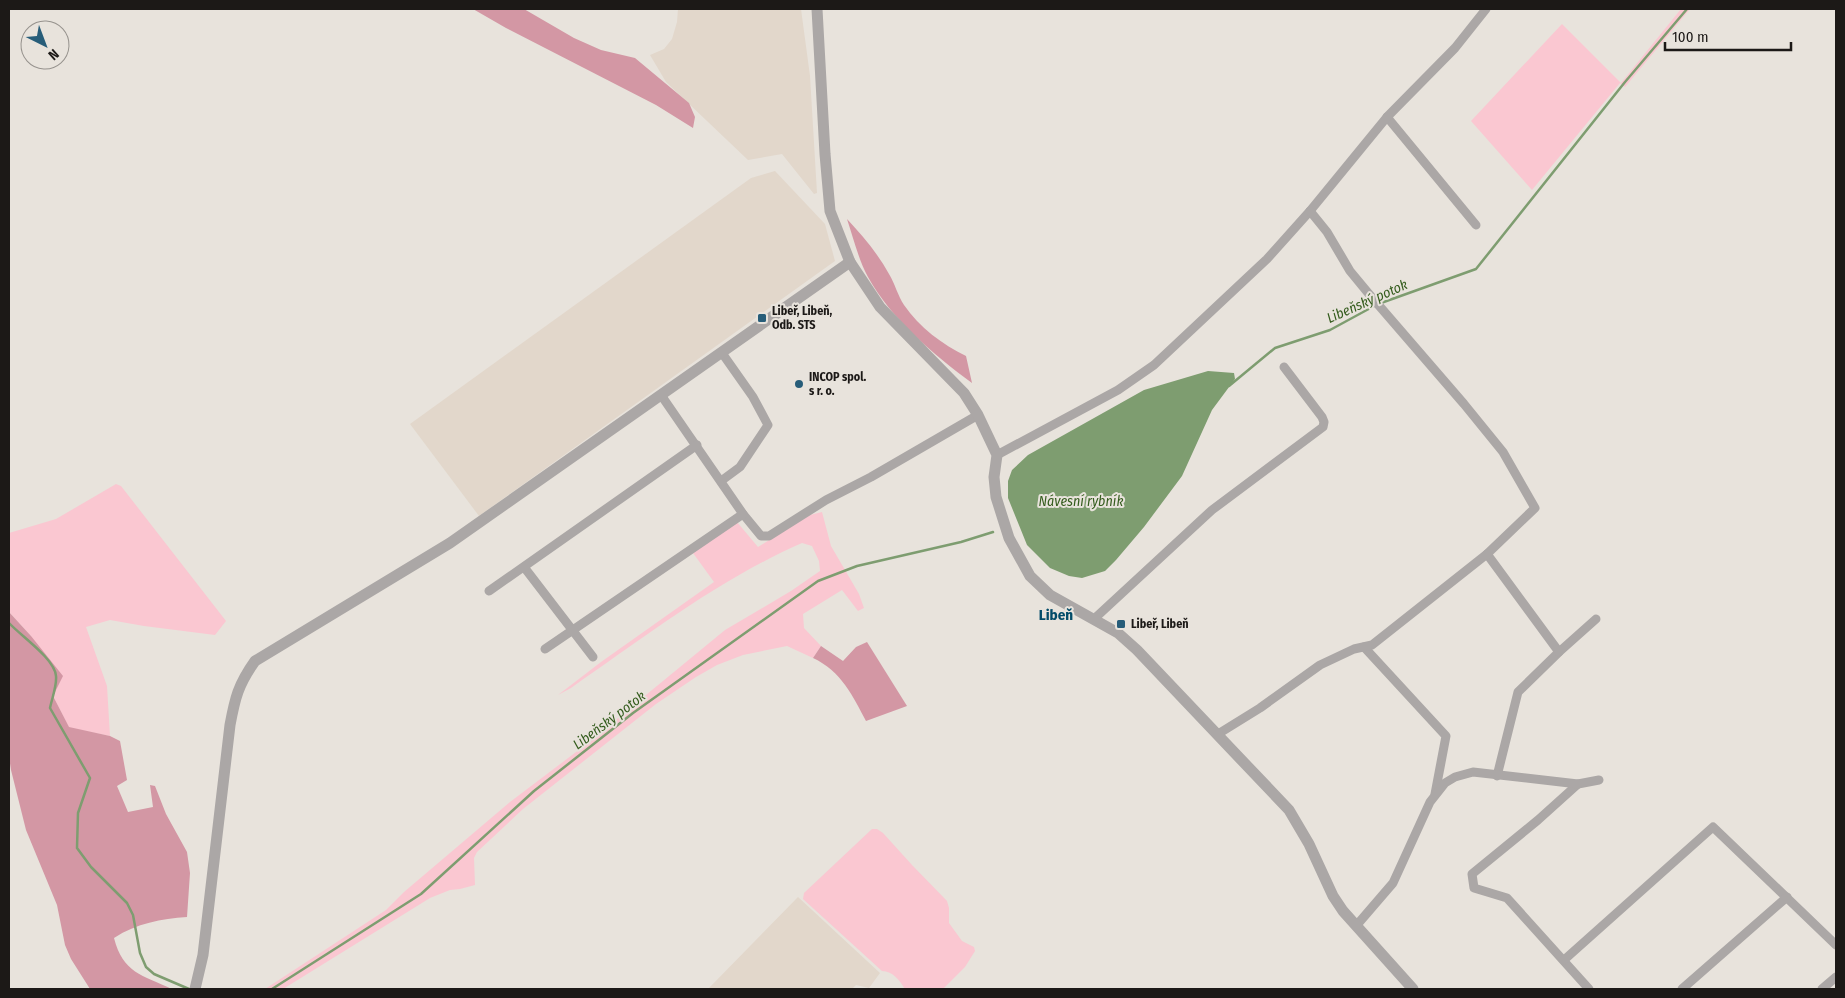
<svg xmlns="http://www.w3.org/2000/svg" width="1845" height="998" font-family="'Fira Sans Condensed',sans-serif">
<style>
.built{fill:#e2d7cb}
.green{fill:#fac7d1}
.forest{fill:#d397a4}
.water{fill:#7e9d70}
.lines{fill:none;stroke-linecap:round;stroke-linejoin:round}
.stream{stroke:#7e9d70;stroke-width:2.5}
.minor{stroke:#aba7a6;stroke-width:9}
.tertiary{stroke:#aba7a6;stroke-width:11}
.poi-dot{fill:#275d79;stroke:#e8e3dc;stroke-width:2}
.labels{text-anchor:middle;stroke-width:4;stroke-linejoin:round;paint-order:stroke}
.poi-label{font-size:12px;font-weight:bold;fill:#1c1917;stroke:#e8e3dc;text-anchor:start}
.water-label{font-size:14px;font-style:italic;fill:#345c1d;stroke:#e8e3dc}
.quarter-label{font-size:15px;font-weight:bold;fill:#034c69;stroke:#e8e3dc}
</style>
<rect width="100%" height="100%" fill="#e8e3dc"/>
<g class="built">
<path d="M 678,9 L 801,9 L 810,76 L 817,193 L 814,194 L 782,154 L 748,160 L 666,82 L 650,55 L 664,49 L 672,39 L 677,22 Z"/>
<path d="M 775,171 L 825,224 L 835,261 L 479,516 L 410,424 L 751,178 Z"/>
<path d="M 798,897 L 880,973 L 869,988 L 856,985 L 852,989 L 708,989 Z"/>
</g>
<g class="green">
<path d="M 1681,9 L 1690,9 L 1625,87 L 1620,83 L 1532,190 L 1471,121 L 1562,24 L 1621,83 Z"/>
<path d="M 116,484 L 121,486 L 226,621 L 215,635 L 144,626 L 110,620 L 86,627 L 107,686 L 110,736 L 69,728 L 53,696 L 31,636 L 9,612 L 9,533 L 56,519 Z"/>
<path d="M 822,512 L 831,546 L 859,594 L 864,608 L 858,611 L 842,590 L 803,614 L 804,628 L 821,646 L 813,658 L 787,646 L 743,655 L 717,665 L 696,677 L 656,704 L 523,809 L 477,852 L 474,858 L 475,885 L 460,889 L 450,890 L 430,898 L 283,989 L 265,989 L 386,910 L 404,892 L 510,802 L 584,746 L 725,630 L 791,591 L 820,571 L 819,561 L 812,546 L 802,543 C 718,580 646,636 571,688 L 558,695 L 601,662 L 714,582 L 693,553 L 737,522 L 758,547 L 810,515 Z"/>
<path d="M 872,829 L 877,829 L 883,833 L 912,865 L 947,901 L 949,908 L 949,923 L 962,941 L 974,947 L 975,951 L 965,967 L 943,989 L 905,989 C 900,981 893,971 882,971 L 803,899 L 804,893 Z"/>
</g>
<g class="forest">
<path d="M 473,9 L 524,9 L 574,38 L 601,50 L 635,58 L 689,103 L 695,117 L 693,128 L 656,105 L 506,28 Z"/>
<path d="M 847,219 C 863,236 878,254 889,274 C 895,284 898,296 904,305 C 919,327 943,345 966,356 L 972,383 C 933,354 892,320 868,277 C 859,261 853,237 847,219 Z"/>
<path d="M 9,612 L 31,636 L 63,676 L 53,696 L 69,727 L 110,736 L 120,741 L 127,780 L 117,786 L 128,812 L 153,807 L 150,785 L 155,786 L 166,814 L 187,852 L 190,873 L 187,917 C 161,919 137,923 114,938 C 123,973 142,975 172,989 L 90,989 L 71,959 L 65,945 L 57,905 L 26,830 L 11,770 L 9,757 Z"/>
<path d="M 867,642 L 907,706 L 866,721 C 853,696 841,671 813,658 L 821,646 L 843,661 L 856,647 Z"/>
</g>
<path class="water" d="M 1208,371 L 1234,373 L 1235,379 L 1212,410 L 1182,476 L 1144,527 L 1116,560 L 1105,571 L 1082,578 L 1069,576 L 1050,568 L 1027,545 L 1008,498 L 1008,481 L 1012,470 L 1028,455 L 1144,390 Z"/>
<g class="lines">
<g class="stream">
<path d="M 1381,303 L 1476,269 L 1625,82 L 1687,9"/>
<path d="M 1229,386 L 1275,348 L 1330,330 L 1376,305"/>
<path d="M 9,623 C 21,636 55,659 56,676 C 57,686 52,698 50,708 L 90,778 L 78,813 L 77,848 L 91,867 L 127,903 L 133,915 L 140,953 L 146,967 L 154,974 L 189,989"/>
<path d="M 272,989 L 421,894 L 534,791 L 633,713 L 818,581 L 857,566 L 961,542 L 993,532"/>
</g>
<g class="minor">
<path d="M 1387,117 L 1476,225"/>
<path d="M 661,395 L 743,514 L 761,536 L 769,536 L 826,500 L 871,477 L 978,415"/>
<path d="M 997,455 L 1118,390 L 1154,365 L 1267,259 L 1310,211 L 1387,117 L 1455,48 L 1486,9"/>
<path d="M 721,481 L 740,467 L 768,425 L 753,397 L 722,353"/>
<path d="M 1487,554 L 1559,652 L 1518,692 L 1497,776"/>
<path d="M 524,567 L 593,657"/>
<path d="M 489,591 L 697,445"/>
<path d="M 1094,619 L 1212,510 L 1323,427 L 1324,422 L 1322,417 L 1284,367"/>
<path d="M 1364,647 L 1446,736 L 1435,794"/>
<path d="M 545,649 L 743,514"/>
<path d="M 1559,652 L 1596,619"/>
<path d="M 1218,734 L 1260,708 L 1320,665 L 1354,649 L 1372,645 L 1487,554 L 1535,508 L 1503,452 L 1464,404 L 1369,294 L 1350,271 L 1327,232 L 1310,211"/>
<path d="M 1578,784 L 1538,820 L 1472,874 L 1474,888 L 1507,898 L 1589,989"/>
<path d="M 1356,926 L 1393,883 L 1430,802 L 1445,783 L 1455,777 L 1473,772 L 1578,784 L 1599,780"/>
<path d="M 1564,960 L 1713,827 L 1836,945"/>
<path d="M 1682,989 L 1787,897"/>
<path d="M 1822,989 L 1836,977"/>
</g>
<g class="tertiary">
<path d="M 817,9 L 825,154 L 830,211 L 850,262 L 880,307 L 964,393 L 978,415 L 997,455 L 994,477 L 996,497 L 1009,538 L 1030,576 L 1050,595 L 1118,633 L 1137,650 L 1289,810 L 1309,844 L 1333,896 L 1343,911 L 1413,989"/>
<path d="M 195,989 L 203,955 L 230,725 C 235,698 238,685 255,661 L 450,543 L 850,262"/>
</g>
</g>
<g class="poi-dot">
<rect x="757" y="313" width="10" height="10" rx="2.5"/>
<circle cx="799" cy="384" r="5"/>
<rect x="1116" y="619" width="10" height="10" rx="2.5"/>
</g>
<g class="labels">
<g class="poi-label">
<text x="772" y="315">Libeř, Libeň,<tspan x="772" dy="14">Odb. STS</tspan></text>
<text x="809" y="381">INCOP spol.<tspan x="809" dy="14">s r. o.</tspan></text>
<text x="1131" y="628">Libeř, Libeň</text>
</g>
<g class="water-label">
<text transform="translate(1367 301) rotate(-24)" y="5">Libeňský potok</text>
<text x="1081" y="506">Návesní rybník</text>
<text transform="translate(609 720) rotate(-37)" y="5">Libeňský potok</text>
</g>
<g class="quarter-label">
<text x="1056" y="620">Libeň</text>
</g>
</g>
<rect width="1845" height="998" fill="none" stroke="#1c1917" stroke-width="20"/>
<g transform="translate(45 45) rotate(138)"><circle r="24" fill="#e8e3dc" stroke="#96928d"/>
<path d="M0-4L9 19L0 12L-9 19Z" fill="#275d79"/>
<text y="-8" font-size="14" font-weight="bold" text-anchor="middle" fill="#1c1917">N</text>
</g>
<path d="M1665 42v8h126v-8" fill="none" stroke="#1c1917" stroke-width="2.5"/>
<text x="1672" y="42" font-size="15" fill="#1c1917" stroke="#e8e3dc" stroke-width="4" paint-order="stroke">100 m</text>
</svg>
